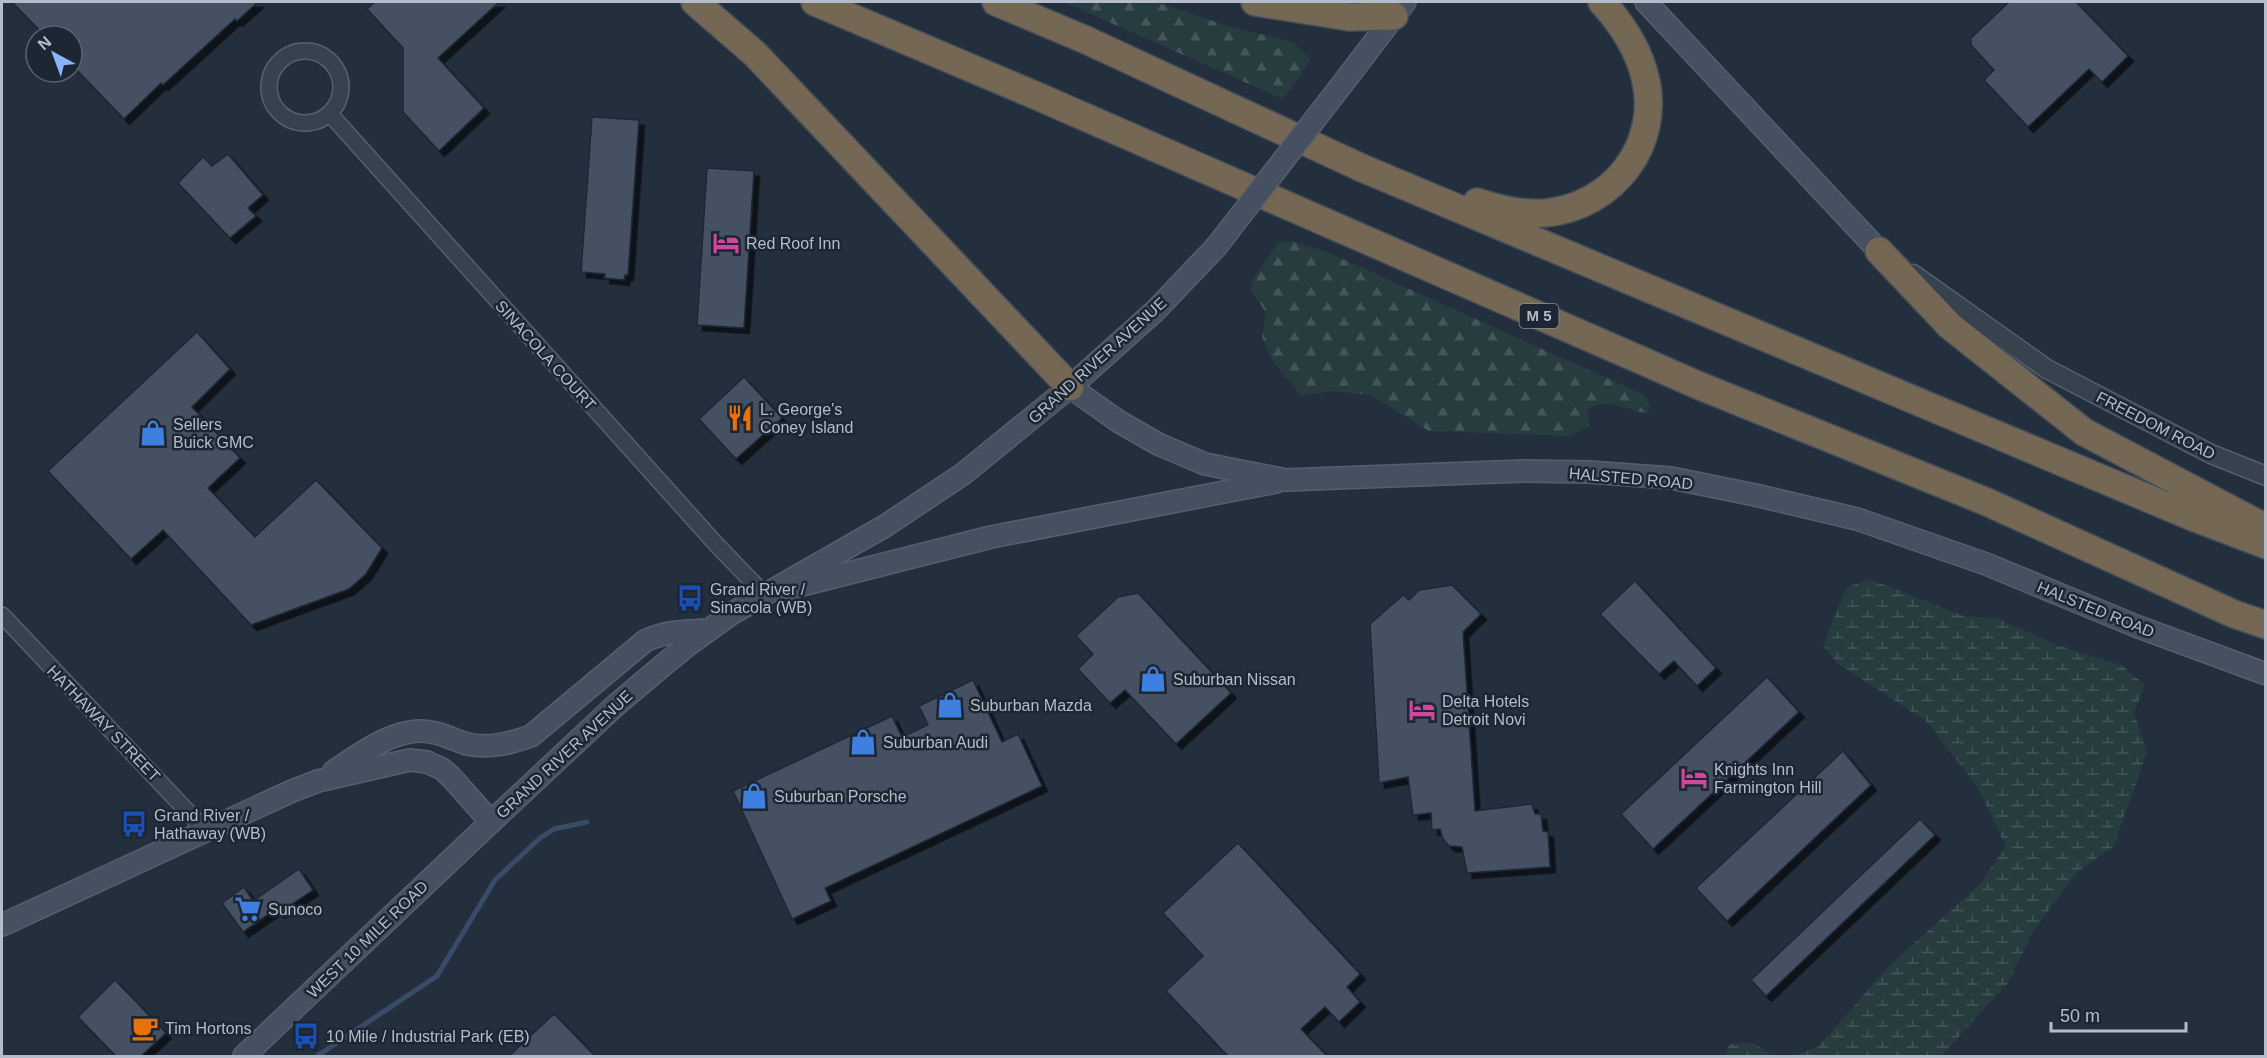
<svg xmlns="http://www.w3.org/2000/svg" width="2267" height="1058" font-family="Helvetica,sans-serif">
<style>
.forest{fill:url(#forest-firs)}
.wetland{fill:url(#wetland-marsh)}
.lines{fill:none;stroke-linecap:round;stroke-linejoin:round}
.stream{stroke:#394c67;stroke-width:5}
.building{fill:#455162;stroke:#1f2835;stroke-width:1.5;filter:url(#shadow)}
.minor-casing{stroke:#565f6c;stroke-width:18}
.tertiary-casing{stroke:#565f6c;stroke-width:21}
.secondary-casing{stroke:#565f6c;stroke-width:24}
.motorway-casing{stroke:#434c59;stroke-width:30}
.minor{stroke:#38414e;stroke-width:15}
.tertiary{stroke:#38414e;stroke-width:18}
.secondary{stroke:#465061;stroke-width:21}
.motorway{stroke:#746855;stroke-width:27}
.secondary-bridge-casing{stroke:#565f6c;stroke-width:24;stroke-linecap:butt}
.secondary-bridge{stroke:#465061;stroke-width:21}
.labels{text-anchor:middle;stroke-width:5;stroke-linejoin:round;paint-order:stroke}
.shield{fill:#1d2633;stroke:#878f9c;stroke-width:1.5}
.shield-label{font-size:15px;font-weight:bold;fill:#b4bcc9}
.poi-label{font-size:16px;fill:#b4bcc9;stroke:#1d2633;text-anchor:start}
.street-label{font-size:16px;fill:#b4bcc9;stroke:#1d2633}
</style>
<defs>
<pattern id="forest-firs" width="22" height="20" patternUnits="userSpaceOnUse" patternTransform="scale(1.5)"><rect width="22" height="20" fill="#263c3f"/><path d="M5 1l3.5 6h-7zM16 11l3.5 6h-7z" fill="#435659"/></pattern>
<pattern id="wetland-marsh" width="20" height="14" patternUnits="userSpaceOnUse" patternTransform="scale(1.5)"><rect width="20" height="14" fill="#263c3f"/><path d="M1 5h8M5 5V1M11 12h8M15 12V8" fill="none" stroke="#435659"/></pattern>
<filter id="shadow"><feDropShadow dx="5.5" dy="5.5" stdDeviation="0" flood-color="#0009"/></filter>
</defs>
<rect width="100%" height="100%" fill="#242f3e"/>
<g class="forest">
<path d="M 1064,2 L 1156,2 L 1234,28 L 1293,42 L 1311,60 L 1283,99 Z"/>
<path d="M 1279,242 L 1294,242 L 1327,252 L 1631,389 L 1643,395 L 1651,405 L 1647,413 C 1624,410 1608,396 1587,410 L 1590,426 L 1570,436 L 1429,431 L 1370,395 L 1331,391 L 1301,396 L 1272,360 L 1262,337 L 1266,313 L 1251,290 L 1253,279 Z"/>
</g>
<g class="wetland">
<path d="M 1870,579 L 1964,616 L 1998,619 L 2063,647 L 2121,665 L 2145,685 L 2134,712 L 2147,752 L 2114,846 L 2076,873 L 2032,933 L 2008,983 L 1941,1056 L 1792,1056 L 1818,1047 L 1888,967 L 1980,884 L 2006,846 L 1976,785 L 1926,721 L 1837,663 L 1823,645 L 1846,588 Z"/>
<path d="M 1753,1043 L 1772,1056 L 1726,1056 L 1729,1044 Z"/>
</g>
<g class="lines">
<path class="stream" d="M 317,1056 L 437,976 L 495,880 L 540,838 L 554,829 L 587,822"/>
</g>
<g class="building">
<path d="M 12,2 L 258,2 L 237,21 L 235,19 L 163,85 L 161,83 L 124,119 L 72,65 L 72,36 L 45,36 Z"/>
<path d="M 375,2 L 499,2 L 438,58 L 484,108 L 439,151 L 403,112 L 403,48 L 367,9 Z"/>
<path d="M 2009,2 L 2076,2 L 2128,56 L 2102,82 L 2089,69 L 2028,127 L 1984,80 L 1994,70 L 1971,45 L 1971,38 Z"/>
<path d="M 592,117 L 639,120 L 628,275 L 625,275 L 624,280 L 604,278 L 605,274 L 581,272 Z"/>
<path d="M 228,154 L 263,195 L 248,208 L 256,216 L 230,238 L 178,183 L 203,157 L 212,166 Z"/>
<path d="M 707,168 L 754,171 L 744,328 L 697,325 Z"/>
<path d="M 197,332 L 230,369 L 192,407 L 240,458 L 208,488 L 255,537 L 316,480 L 382,548 L 366,574 L 349,589 L 251,625 L 163,530 L 131,559 L 48,471 Z"/>
<path d="M 744,377 L 782,418 L 736,459 L 699,419 Z"/>
<path d="M 1635,581 L 1716,668 L 1697,686 L 1674,661 L 1659,674 L 1600,614 Z"/>
<path d="M 1452,585 L 1481,614 L 1463,632 L 1475,811 L 1532,804 L 1535,814 L 1541,814 L 1543,831 L 1548,832 L 1550,867 L 1467,873 L 1462,847 L 1449,846 L 1443,839 L 1440,829 L 1432,830 L 1431,813 L 1413,815 L 1408,777 L 1379,783 L 1370,624 L 1403,595 L 1409,600 L 1419,590 Z"/>
<path d="M 1138,593 L 1231,693 L 1176,744 L 1125,690 L 1110,703 L 1078,669 L 1093,654 L 1076,636 L 1118,597 Z"/>
<path d="M 1767,677 L 1799,712 L 1653,849 L 1621,814 Z"/>
<path d="M 973,680 L 1002,742 L 1018,734 L 1042,786 L 825,888 L 831,901 L 792,919 L 733,791 L 892,716 L 902,737 L 928,725 L 919,706 Z"/>
<path d="M 1843,751 L 1871,785 L 1727,921 L 1696,888 Z"/>
<path d="M 1920,819 L 1935,835 L 1766,996 L 1751,980 Z"/>
<path d="M 1238,843 L 1360,974 L 1347,987 L 1360,1002 L 1339,1022 L 1325,1007 L 1301,1029 L 1327,1056 L 1228,1056 L 1166,991 L 1203,956 L 1163,913 Z"/>
<path d="M 299,869 L 313,890 L 279,913 L 276,909 L 243,932 L 222,903 L 244,887 L 253,901 Z"/>
<path d="M 115,980 L 166,1033 L 141,1056 L 116,1056 L 78,1017 Z"/>
<path d="M 554,1014 L 595,1056 L 509,1056 Z"/>
</g>
<g class="lines">
<g class="minor-casing">
<g id="minor">
<circle cx="305" cy="87" r="36"/>
<path d="M 330,114 L 715,543 L 764,594"/>
<path d="M 2,615 L 206,831"/>
</g>
</g>
<g class="tertiary-casing">
<path id="tertiary" d="M 1913,274 L 2047,369 L 2211,454 L 2266,476"/>
</g>
<g class="secondary-casing">
<g id="secondary">
<path d="M 1646,2 L 1879,251"/>
<path d="M 1340,87 L 1405,2"/>
<path d="M 1070,387 L 1118,421 L 1158,444 L 1205,464 L 1286,480 L 1523,471 L 1589,472 L 1671,478 L 1755,495 L 1857,519 L 1986,564 L 2136,626 L 2266,674"/>
<path d="M 790,588 L 991,537 L 1276,482"/>
<path d="M 334,771 C 359,755 387,733 418,731 C 436,730 451,739 467,744 C 489,749 511,743 531,736 L 645,641 C 666,631 686,631 709,630"/>
<path d="M 2,925 L 292,791 L 318,781 L 392,764 L 410,760 L 427,762 L 442,769 L 451,777 L 491,822"/>
<path d="M 244,1056 L 491,822 L 616,705 L 661,667 L 688,645 L 731,614 L 885,526 L 963,474 L 1070,387 L 1155,311 L 1216,247"/>
</g>
</g>
<g class="motorway-casing">
<g id="motorway">
<path d="M 695,2 L 755,54 L 1070,387"/>
<path d="M 815,2 L 1037,96 L 1700,386 L 1987,502 L 2234,614 L 2266,625"/>
<path d="M 996,2 L 1086,40 L 1362,168 L 2195,518 L 2266,545"/>
<path d="M 1255,2 L 1349,17 L 1394,16"/>
<path d="M 1477,202 C 1499,209 1523,215 1545,213 C 1613,207 1662,144 1645,77 C 1638,48 1621,23 1602,2"/>
<path d="M 1879,251 L 1950,326 L 2084,432 L 2266,528"/>
</g>
</g>
<use href="#minor" class="minor"/>
<use href="#tertiary" class="tertiary"/>
<use href="#secondary" class="secondary"/>
<use href="#motorway" class="motorway"/>
<g class="secondary-bridge-casing">
<path id="secondary-bridge" d="M 1216,247 L 1340,87"/>
</g>
<use href="#secondary-bridge" class="secondary-bridge"/>
</g>
<defs>
<g id="hotel-bare" transform="scale(2.07)"><path d="M-6-4.5h1.5V1H6V5H4.5V3h-9V5H-6ZM-4 0a1.8 1.8 0 1 1 3.6 0ZM.5 0V-2.5h3Q6-2.5 6 0Z" fill="#d1479c" stroke="#1d2633" stroke-width="2.5" paint-order="stroke"/></g>
<g id="restaurant-bare" transform="scale(2.07)"><path d="M-5-6h1v4h1v-4h1v4h1v-4h1v5L-1.5 .5V6h-2V.5L-5-1ZM5-6V6H3V1.5H1.5Q1.5-4 5-6Z" fill="#e8710a" stroke="#1d2633" stroke-width="2.5" paint-order="stroke"/></g>
<g id="shop-bare" transform="scale(2.07)"><path d="M-5-2.5h2.3a2.7 3.5 0 0 1 5.4 0H5L5.5 6h-11ZM-1.5-2.5h3a1.5 2.3 0 0 0-3 0Z" fill="#3f7fe0" stroke="#1d2633" stroke-width="2.5" paint-order="stroke"/></g>
<g id="bus-bare" transform="scale(2.07)"><path d="M-5-6H5V4H4V6H2V4H-2V6H-4V4H-5ZM-3.5-4V0h7V-4ZM-3.5 1.2v1.5H-2V1.2ZM2 1.2v1.5H3.5V1.2Z" fill="#1a4fb4" stroke="#1d2633" stroke-width="2.5" paint-order="stroke"/></g>
<g id="supermarket-bare" transform="scale(2.07)"><path d="M-6-5.5h2.5l.6 2H6L4.5 2H-2.5L-4.4-4H-6ZM-1.5 3.2a1.3 1.3 0 1 0 .1 0ZM3 3.2a1.3 1.3 0 1 0 .1 0Z" fill="#3f7fe0" stroke="#1d2633" stroke-width="2.5" paint-order="stroke"/></g>
<g id="cafe-bare" transform="scale(2.07)"><path d="M-5.5-4.5H6V0H3Q3 3.5 0 3.5H-2.5Q-5.5 3.5-5.5 0ZM3-3.2v2h1.7v-2ZM-6 4.5H4V6H-6Z" fill="#e8710a" stroke="#1d2633" stroke-width="2.5" paint-order="stroke"/></g>
</defs>
<g fill-rule="evenodd">
<use href="#hotel-bare" x="726" y="243"/>
<use href="#restaurant-bare" x="740" y="418"/>
<use href="#shop-bare" x="153" y="433"/>
<use href="#bus-bare" x="690" y="598"/>
<use href="#shop-bare" x="1153" y="679"/>
<use href="#shop-bare" x="950" y="705"/>
<use href="#hotel-bare" x="1422" y="710"/>
<use href="#shop-bare" x="863" y="742"/>
<use href="#hotel-bare" x="1694" y="778"/>
<use href="#shop-bare" x="754" y="796"/>
<use href="#bus-bare" x="134" y="824"/>
<use href="#supermarket-bare" x="248" y="909"/>
<use href="#cafe-bare" x="145" y="1028"/>
<use href="#bus-bare" x="306" y="1036"/>
</g>
<g class="labels">
<rect class="shield" x="1519.5" y="304" width="39" height="24" rx="4.5"/>
<g class="shield-label">
<text x="1539" y="321">M 5</text>
</g>
<g class="poi-label">
<text x="746" y="249">Red Roof Inn</text>
<text x="760" y="415">L. George's<tspan x="760" dy="18">Coney Island</tspan></text>
<text x="173" y="430">Sellers<tspan x="173" dy="18">Buick GMC</tspan></text>
<text x="710" y="595">Grand River /<tspan x="710" dy="18">Sinacola (WB)</tspan></text>
<text x="1173" y="685">Suburban Nissan</text>
<text x="1442" y="707">Delta Hotels<tspan x="1442" dy="18">Detroit Novi</tspan></text>
<text x="970" y="711">Suburban Mazda</text>
<text x="883" y="748">Suburban Audi</text>
<text x="1714" y="775">Knights Inn<tspan x="1714" dy="18">Farmington Hill</tspan></text>
<text x="774" y="802">Suburban Porsche</text>
<text x="154" y="821">Grand River /<tspan x="154" dy="18">Hathaway (WB)</tspan></text>
<text x="268" y="915">Sunoco</text>
<text x="165" y="1034">Tim Hortons</text>
<text x="326" y="1042">10 Mile / Industrial Park (EB)</text>
</g>
<g class="street-label">
<text transform="translate(546 355) rotate(48)" y="6">SINACOLA COURT</text>
<text transform="translate(1097 360) rotate(-42)" y="6">GRAND RIVER AVENUE</text>
<text transform="translate(2156 425) rotate(27)" y="6">FREEDOM ROAD</text>
<text transform="translate(1631 478) rotate(5)" y="6">HALSTED ROAD</text>
<text transform="translate(2096 609) rotate(22)" y="6">HALSTED ROAD</text>
<text transform="translate(104 723) rotate(46)" y="6">HATHAWAY STREET</text>
<text transform="translate(564 754) rotate(-43)" y="6">GRAND RIVER AVENUE</text>
<text transform="translate(367 939) rotate(-44)" y="6">WEST 10 MILE ROAD</text>
</g>
</g>
<rect width="2267" height="1058" fill="none" stroke="#b4bcc9" stroke-width="6"/>
<g transform="translate(54 54) rotate(319)"><circle r="28" fill="#1d2633" stroke="#59626f" stroke-width="1.5"/>
<path d="M0-4.5L10 22L0 15L-10 22Z" fill="#8ab4f8"/>
<text y="-9" font-size="16" font-weight="bold" text-anchor="middle" fill="#b4bcc9">N</text>
</g>
<path d="M2051 1022v9h135v-9" fill="none" stroke="#b4bcc9" stroke-width="3"/>
<text x="2060" y="1022" font-size="18" fill="#b4bcc9" stroke="#1d2633" stroke-width="4.5" paint-order="stroke">50 m</text>
</svg>
